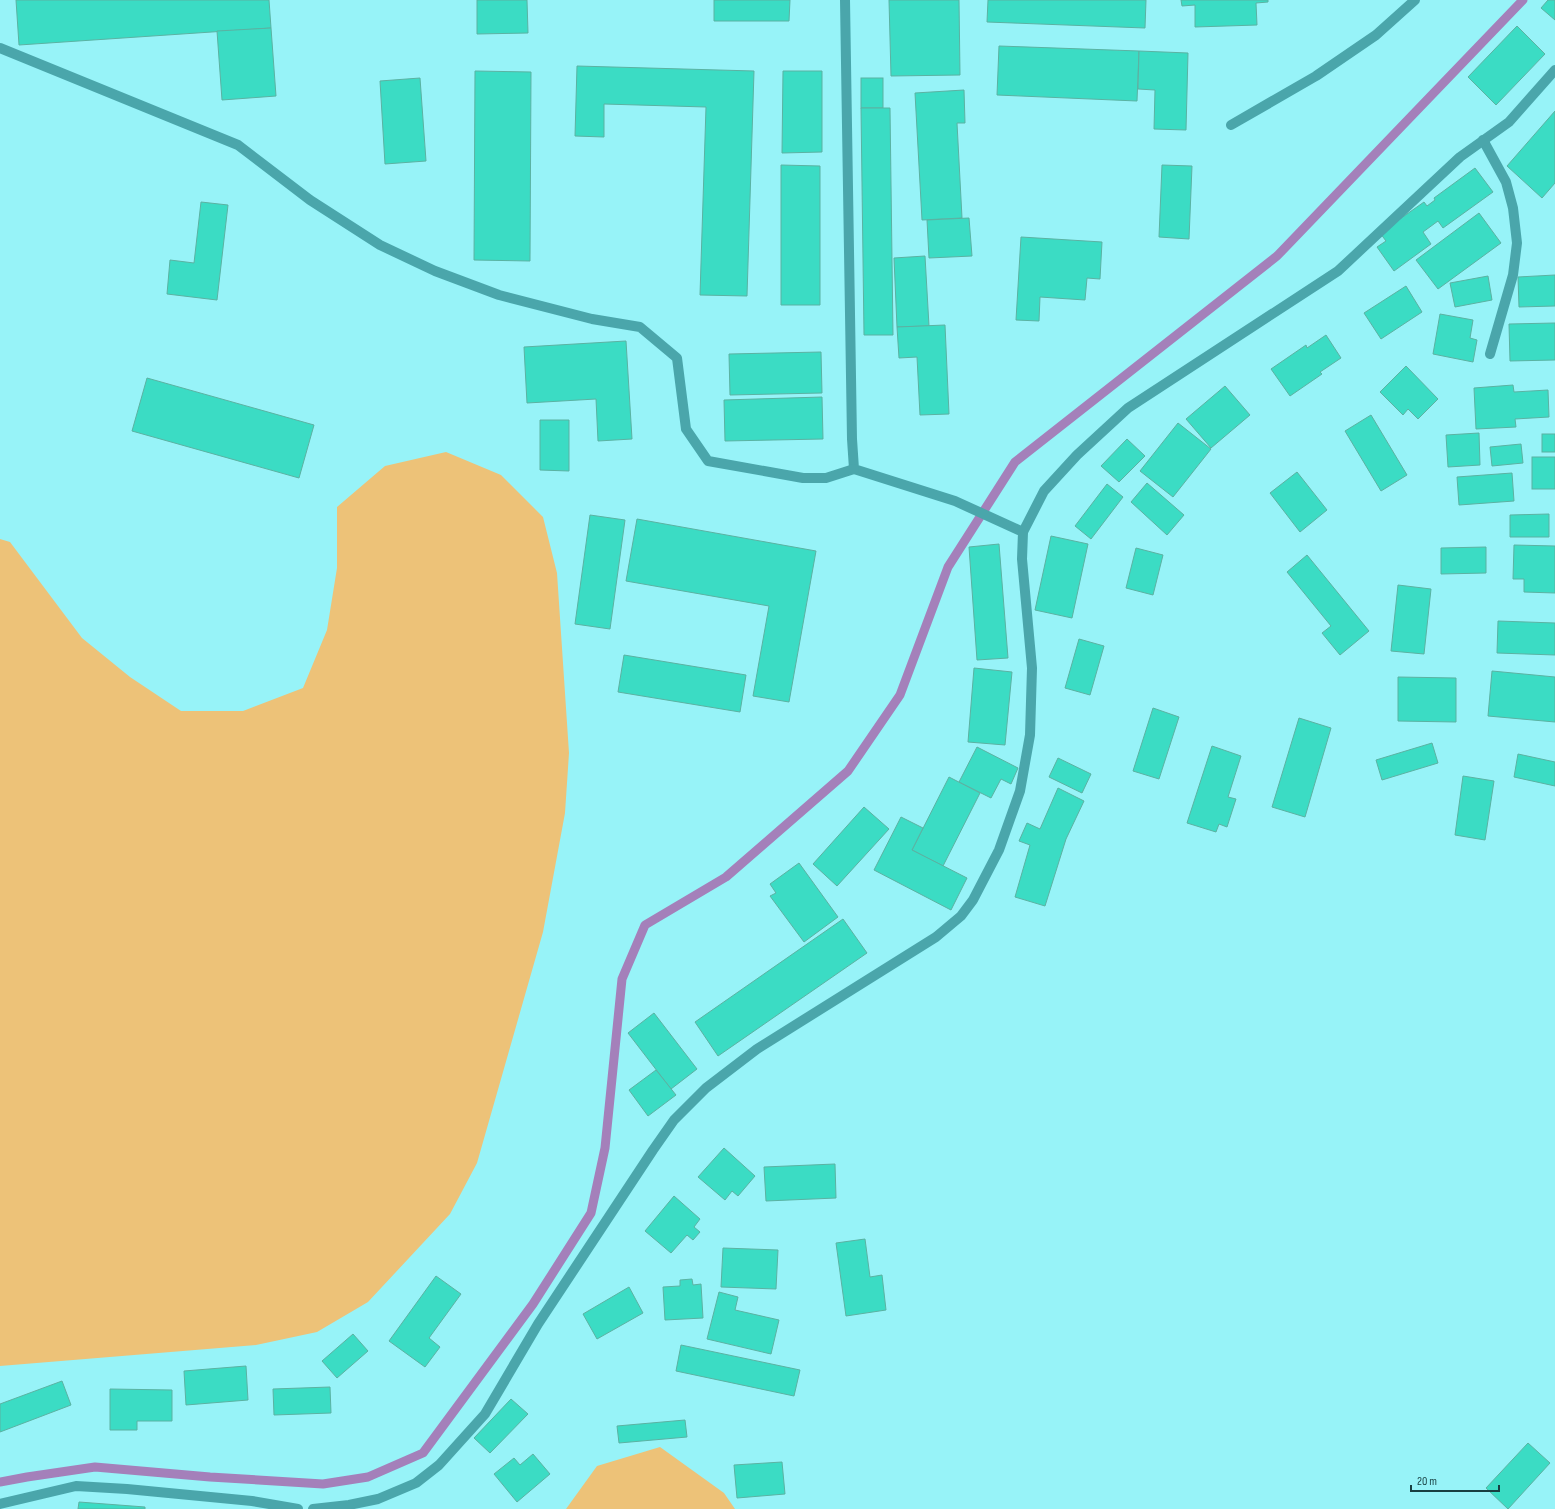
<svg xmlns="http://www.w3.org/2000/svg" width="1555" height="1509" font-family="'Sofia Sans Condensed',sans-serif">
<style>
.green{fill:#edc278}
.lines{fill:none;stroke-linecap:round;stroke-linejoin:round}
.stream{stroke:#a480ba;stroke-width:9}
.building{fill:#3bdcc4;stroke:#5bb2a2}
.minor{stroke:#4aa6ab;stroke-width:10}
</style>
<rect width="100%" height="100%" fill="#97f3f8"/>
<g class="green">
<path d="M 446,452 L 501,475 L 543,517 L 557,573 L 569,753 L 565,813 L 543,932 L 477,1163 L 450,1214 L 368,1302 L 317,1332 L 256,1345 L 0,1366 L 0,539 L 10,542 L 82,638 L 130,677 L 181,711 L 243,711 L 303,688 L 327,630 L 337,568 L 337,507 L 385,466 Z"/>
<path d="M 660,1447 L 724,1493 L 735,1509 L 566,1509 L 597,1466 Z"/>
</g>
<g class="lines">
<path class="stream" d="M 0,1482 L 27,1477 L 95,1467 L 210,1477 L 323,1484 L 368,1477 L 423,1453 L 533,1304 L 591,1213 L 605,1148 L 622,979 L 645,925 L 726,877 L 848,771 L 900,695 L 948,567 L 1015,462 L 1277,256 L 1523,0"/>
</g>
<g class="building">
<path d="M 16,0 L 269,0 L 271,28 L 19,45 Z"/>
<path d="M 477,0 L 527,0 L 528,33 L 477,34 Z"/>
<path d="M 714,0 L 790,0 L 789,21 L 714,21 Z"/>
<path d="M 889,0 L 959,0 L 960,75 L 891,76 Z"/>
<path d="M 988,0 L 1146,0 L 1145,28 L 987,22 Z"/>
<path d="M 1181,0 L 1268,0 L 1268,2 L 1256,3 L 1257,25 L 1195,27 L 1195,5 L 1182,6 Z"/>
<path d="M 1548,0 L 1555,0 L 1555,20 L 1541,8 Z"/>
<path d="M 1517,26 L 1545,54 L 1496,105 L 1468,77 Z"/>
<path d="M 271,28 L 276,96 L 222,100 L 217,31 Z"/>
<path d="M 999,46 L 1139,51 L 1137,101 L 997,95 Z"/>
<path d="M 1139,51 L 1188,53 L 1186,130 L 1154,129 L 1155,90 L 1138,89 Z"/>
<path d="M 577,66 L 754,71 L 747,296 L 700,295 L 706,107 L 604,104 L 604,137 L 575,136 Z"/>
<path d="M 475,71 L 531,72 L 530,261 L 474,260 Z"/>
<path d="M 783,71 L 822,71 L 822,152 L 782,153 Z"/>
<path d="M 420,78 L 426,161 L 385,164 L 380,81 Z"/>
<rect x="861" y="78" width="22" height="30"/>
<path d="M 964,90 L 965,123 L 957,123 L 962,218 L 922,220 L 915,93 Z"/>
<path d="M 861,108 L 890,108 L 893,335 L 864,335 Z"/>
<path d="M 1555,111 L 1555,183 L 1542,198 L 1507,166 Z"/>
<path d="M 781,165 L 820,166 L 820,305 L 781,305 Z"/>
<path d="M 1162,165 L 1192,166 L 1189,239 L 1159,237 Z"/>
<path d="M 1475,168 L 1493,192 L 1443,228 L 1438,221 L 1423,232 L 1431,244 L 1394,271 L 1377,247 L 1386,241 L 1380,233 L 1424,202 L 1427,206 L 1435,200 L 1434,198 Z"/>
<path d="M 201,202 L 228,205 L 217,300 L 167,294 L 170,260 L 194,263 Z"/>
<path d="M 1479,213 L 1501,243 L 1438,289 L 1416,260 Z"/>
<path d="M 969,218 L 972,256 L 929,258 L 927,220 Z"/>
<path d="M 1021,237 L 1102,242 L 1100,279 L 1087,278 L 1085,300 L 1040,297 L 1039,321 L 1016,320 Z"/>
<path d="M 925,256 L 929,326 L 897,327 L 894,258 Z"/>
<path d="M 1555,275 L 1555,306 L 1519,307 L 1518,277 Z"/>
<path d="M 1488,276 L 1492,300 L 1455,307 L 1450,283 Z"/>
<path d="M 1406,286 L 1422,312 L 1381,339 L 1364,313 Z"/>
<path d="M 1440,314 L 1473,320 L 1470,338 L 1477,340 L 1473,362 L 1433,354 Z"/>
<path d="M 1555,323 L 1555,360 L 1510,361 L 1509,324 Z"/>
<path d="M 945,325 L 949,414 L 920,415 L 917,357 L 899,358 L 897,327 Z"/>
<path d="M 1326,335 L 1341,358 L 1320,372 L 1322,374 L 1290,396 L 1271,369 L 1306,345 L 1307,348 Z"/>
<path d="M 626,341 L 632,439 L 598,441 L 596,399 L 527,403 L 524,347 Z"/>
<path d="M 821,352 L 822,393 L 730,395 L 729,354 Z"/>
<path d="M 1406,366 L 1438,399 L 1418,419 L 1408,409 L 1403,415 L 1380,392 Z"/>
<path d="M 147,378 L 314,425 L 299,478 L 132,431 Z"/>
<path d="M 1513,385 L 1514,392 L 1548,390 L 1549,417 L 1515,419 L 1516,427 L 1476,429 L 1474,388 Z"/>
<path d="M 1225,386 L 1250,415 L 1211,448 L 1186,419 Z"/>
<path d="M 822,397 L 823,439 L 725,441 L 724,400 Z"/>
<path d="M 1371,415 L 1407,475 L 1381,491 L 1345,431 Z"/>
<path d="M 540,420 L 569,420 L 569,471 L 540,470 Z"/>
<path d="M 1178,423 L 1211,449 L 1173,497 L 1140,471 Z"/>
<path d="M 1479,433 L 1480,465 L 1448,467 L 1446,435 Z"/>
<rect x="1542" y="434" width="13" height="18"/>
<path d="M 1127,439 L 1145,456 L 1119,482 L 1101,466 Z"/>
<path d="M 1521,444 L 1523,463 L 1492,466 L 1490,447 Z"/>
<rect x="1532" y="457" width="23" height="32"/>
<path d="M 1297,472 L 1327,510 L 1300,532 L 1270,493 Z"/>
<path d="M 1512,473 L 1514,501 L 1459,505 L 1457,477 Z"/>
<path d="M 1147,483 L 1184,515 L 1167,535 L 1131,502 Z"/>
<path d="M 1107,484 L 1123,497 L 1091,539 L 1075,526 Z"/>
<path d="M 1549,514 L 1549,537 L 1510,537 L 1510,515 Z"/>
<path d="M 590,515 L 625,520 L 610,629 L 575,624 Z"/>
<path d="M 637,519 L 816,551 L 789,702 L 753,696 L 769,606 L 626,581 Z"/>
<path d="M 1051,536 L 1088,544 L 1072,618 L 1035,610 Z"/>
<path d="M 999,544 L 1008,658 L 977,660 L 969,547 Z"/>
<path d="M 1514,545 L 1555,546 L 1555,593 L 1524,592 L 1524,579 L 1513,579 Z"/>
<path d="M 1486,547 L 1486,573 L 1441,574 L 1441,548 Z"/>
<path d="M 1136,548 L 1163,555 L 1153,595 L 1126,588 Z"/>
<path d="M 1307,555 L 1369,631 L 1340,655 L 1322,633 L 1331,626 L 1287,572 Z"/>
<path d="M 1398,585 L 1431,589 L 1424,654 L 1391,651 Z"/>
<path d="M 1498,621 L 1555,623 L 1555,655 L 1497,653 Z"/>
<path d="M 1079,639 L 1104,646 L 1090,695 L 1065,688 Z"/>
<path d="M 624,655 L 746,675 L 740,712 L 618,692 Z"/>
<path d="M 974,668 L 1012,672 L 1005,745 L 968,742 Z"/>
<path d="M 1492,671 L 1555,677 L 1555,722 L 1488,716 Z"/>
<path d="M 1398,677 L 1456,678 L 1456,722 L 1398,721 Z"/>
<path d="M 1153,708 L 1179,717 L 1159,779 L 1133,771 Z"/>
<path d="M 1299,718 L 1331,728 L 1305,817 L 1272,807 Z"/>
<path d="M 1432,743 L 1438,763 L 1382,780 L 1376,760 Z"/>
<path d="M 1212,746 L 1241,756 L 1228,797 L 1236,799 L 1227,827 L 1219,824 L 1216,832 L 1187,823 Z"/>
<path d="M 977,747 L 1018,768 L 1011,784 L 1001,779 L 991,798 L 959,782 Z"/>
<path d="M 1518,754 L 1555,762 L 1555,786 L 1514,777 Z"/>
<path d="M 1058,758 L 1091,774 L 1082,793 L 1049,777 Z"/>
<path d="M 1463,776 L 1494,781 L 1485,840 L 1455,835 Z"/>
<path d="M 949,777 L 980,793 L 943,866 L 912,850 Z"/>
<path d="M 1058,788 L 1084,801 L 1066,839 L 1045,906 L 1015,897 L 1030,845 L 1019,841 L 1027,823 L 1040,829 Z"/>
<path d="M 864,807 L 889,829 L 837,886 L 813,864 Z"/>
<path d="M 901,817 L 923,828 L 912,850 L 967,878 L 951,910 L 874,870 Z"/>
<path d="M 799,863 L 838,917 L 804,942 L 770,896 L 776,893 L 770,884 Z"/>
<path d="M 843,919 L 867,953 L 718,1056 L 695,1022 Z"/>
<path d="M 654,1013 L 697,1069 L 671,1089 L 628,1033 Z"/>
<path d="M 656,1070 L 676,1095 L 648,1116 L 629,1090 Z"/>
<path d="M 724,1148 L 755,1176 L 738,1196 L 732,1191 L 725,1200 L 698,1177 Z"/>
<path d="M 835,1164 L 836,1198 L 766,1201 L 764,1167 Z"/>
<path d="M 674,1196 L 700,1219 L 694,1227 L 700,1232 L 693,1240 L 687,1235 L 671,1253 L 645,1231 Z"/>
<path d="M 865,1239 L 870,1277 L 882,1275 L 886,1310 L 846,1316 L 836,1243 Z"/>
<path d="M 723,1248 L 778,1250 L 776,1289 L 721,1287 Z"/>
<path d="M 436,1276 L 461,1294 L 429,1338 L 440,1347 L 425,1367 L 389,1341 Z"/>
<path d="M 692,1279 L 693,1285 L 701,1284 L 703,1318 L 665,1320 L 663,1287 L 680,1286 L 680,1280 Z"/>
<path d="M 629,1287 L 643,1313 L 597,1339 L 583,1314 Z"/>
<path d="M 719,1292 L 738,1297 L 735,1310 L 779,1320 L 771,1354 L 707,1339 Z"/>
<path d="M 353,1334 L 368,1351 L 337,1378 L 322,1361 Z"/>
<path d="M 681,1345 L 800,1370 L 794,1396 L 676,1371 Z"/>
<path d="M 246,1366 L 248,1400 L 186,1405 L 184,1371 Z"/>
<path d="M 62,1381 L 71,1405 L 0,1432 L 0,1404 Z"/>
<path d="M 330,1387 L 331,1413 L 274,1415 L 273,1389 Z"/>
<path d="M 110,1389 L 172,1390 L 172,1421 L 137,1421 L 137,1430 L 110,1430 Z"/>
<path d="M 511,1399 L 528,1414 L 490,1453 L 474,1438 Z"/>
<path d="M 685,1420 L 687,1437 L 619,1443 L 617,1426 Z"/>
<path d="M 1528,1443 L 1550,1463 L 1508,1509 L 1486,1488 Z"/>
<path d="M 533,1454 L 550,1474 L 517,1502 L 494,1474 L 514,1458 L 520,1465 Z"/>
<path d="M 782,1462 L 785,1494 L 737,1498 L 734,1465 Z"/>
<path d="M 79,1502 L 145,1507 L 145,1509 L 78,1509 Z"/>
</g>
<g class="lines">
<g class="minor">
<path d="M 845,0 L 852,439 L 854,469 L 955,501 L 1023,532"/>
<path d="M 0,48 L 238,145 L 310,200 L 380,245 L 435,271 L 499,295 L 592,319 L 640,327 L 677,358 L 686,429 L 708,461 L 803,478 L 826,478 L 854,469"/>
<path d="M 1231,125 L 1316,76 L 1376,35 L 1415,0"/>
<path d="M 1483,140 L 1506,182 L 1513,208 L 1517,243 L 1513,275 L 1490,354"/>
<path d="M 0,1504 L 76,1486 L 127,1489 L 252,1501 L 298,1509"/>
<path d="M 313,1509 L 349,1505 L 378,1499 L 416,1483 L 439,1465 L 485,1414 L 538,1324 L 653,1150 L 674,1120 L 706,1088 L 757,1049 L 936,937 L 961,916 L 973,900 L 999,850 L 1020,791 L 1030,735 L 1032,668 L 1022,559 L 1023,532 L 1044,491 L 1077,455 L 1128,408 L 1338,271 L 1460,157 L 1509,122 L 1555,70"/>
</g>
</g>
<path d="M1411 1485v6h88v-6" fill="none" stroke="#183f41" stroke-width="2"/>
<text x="1417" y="1485" font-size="12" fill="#183f41" stroke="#97f3f8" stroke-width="3" paint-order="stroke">20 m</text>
</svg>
